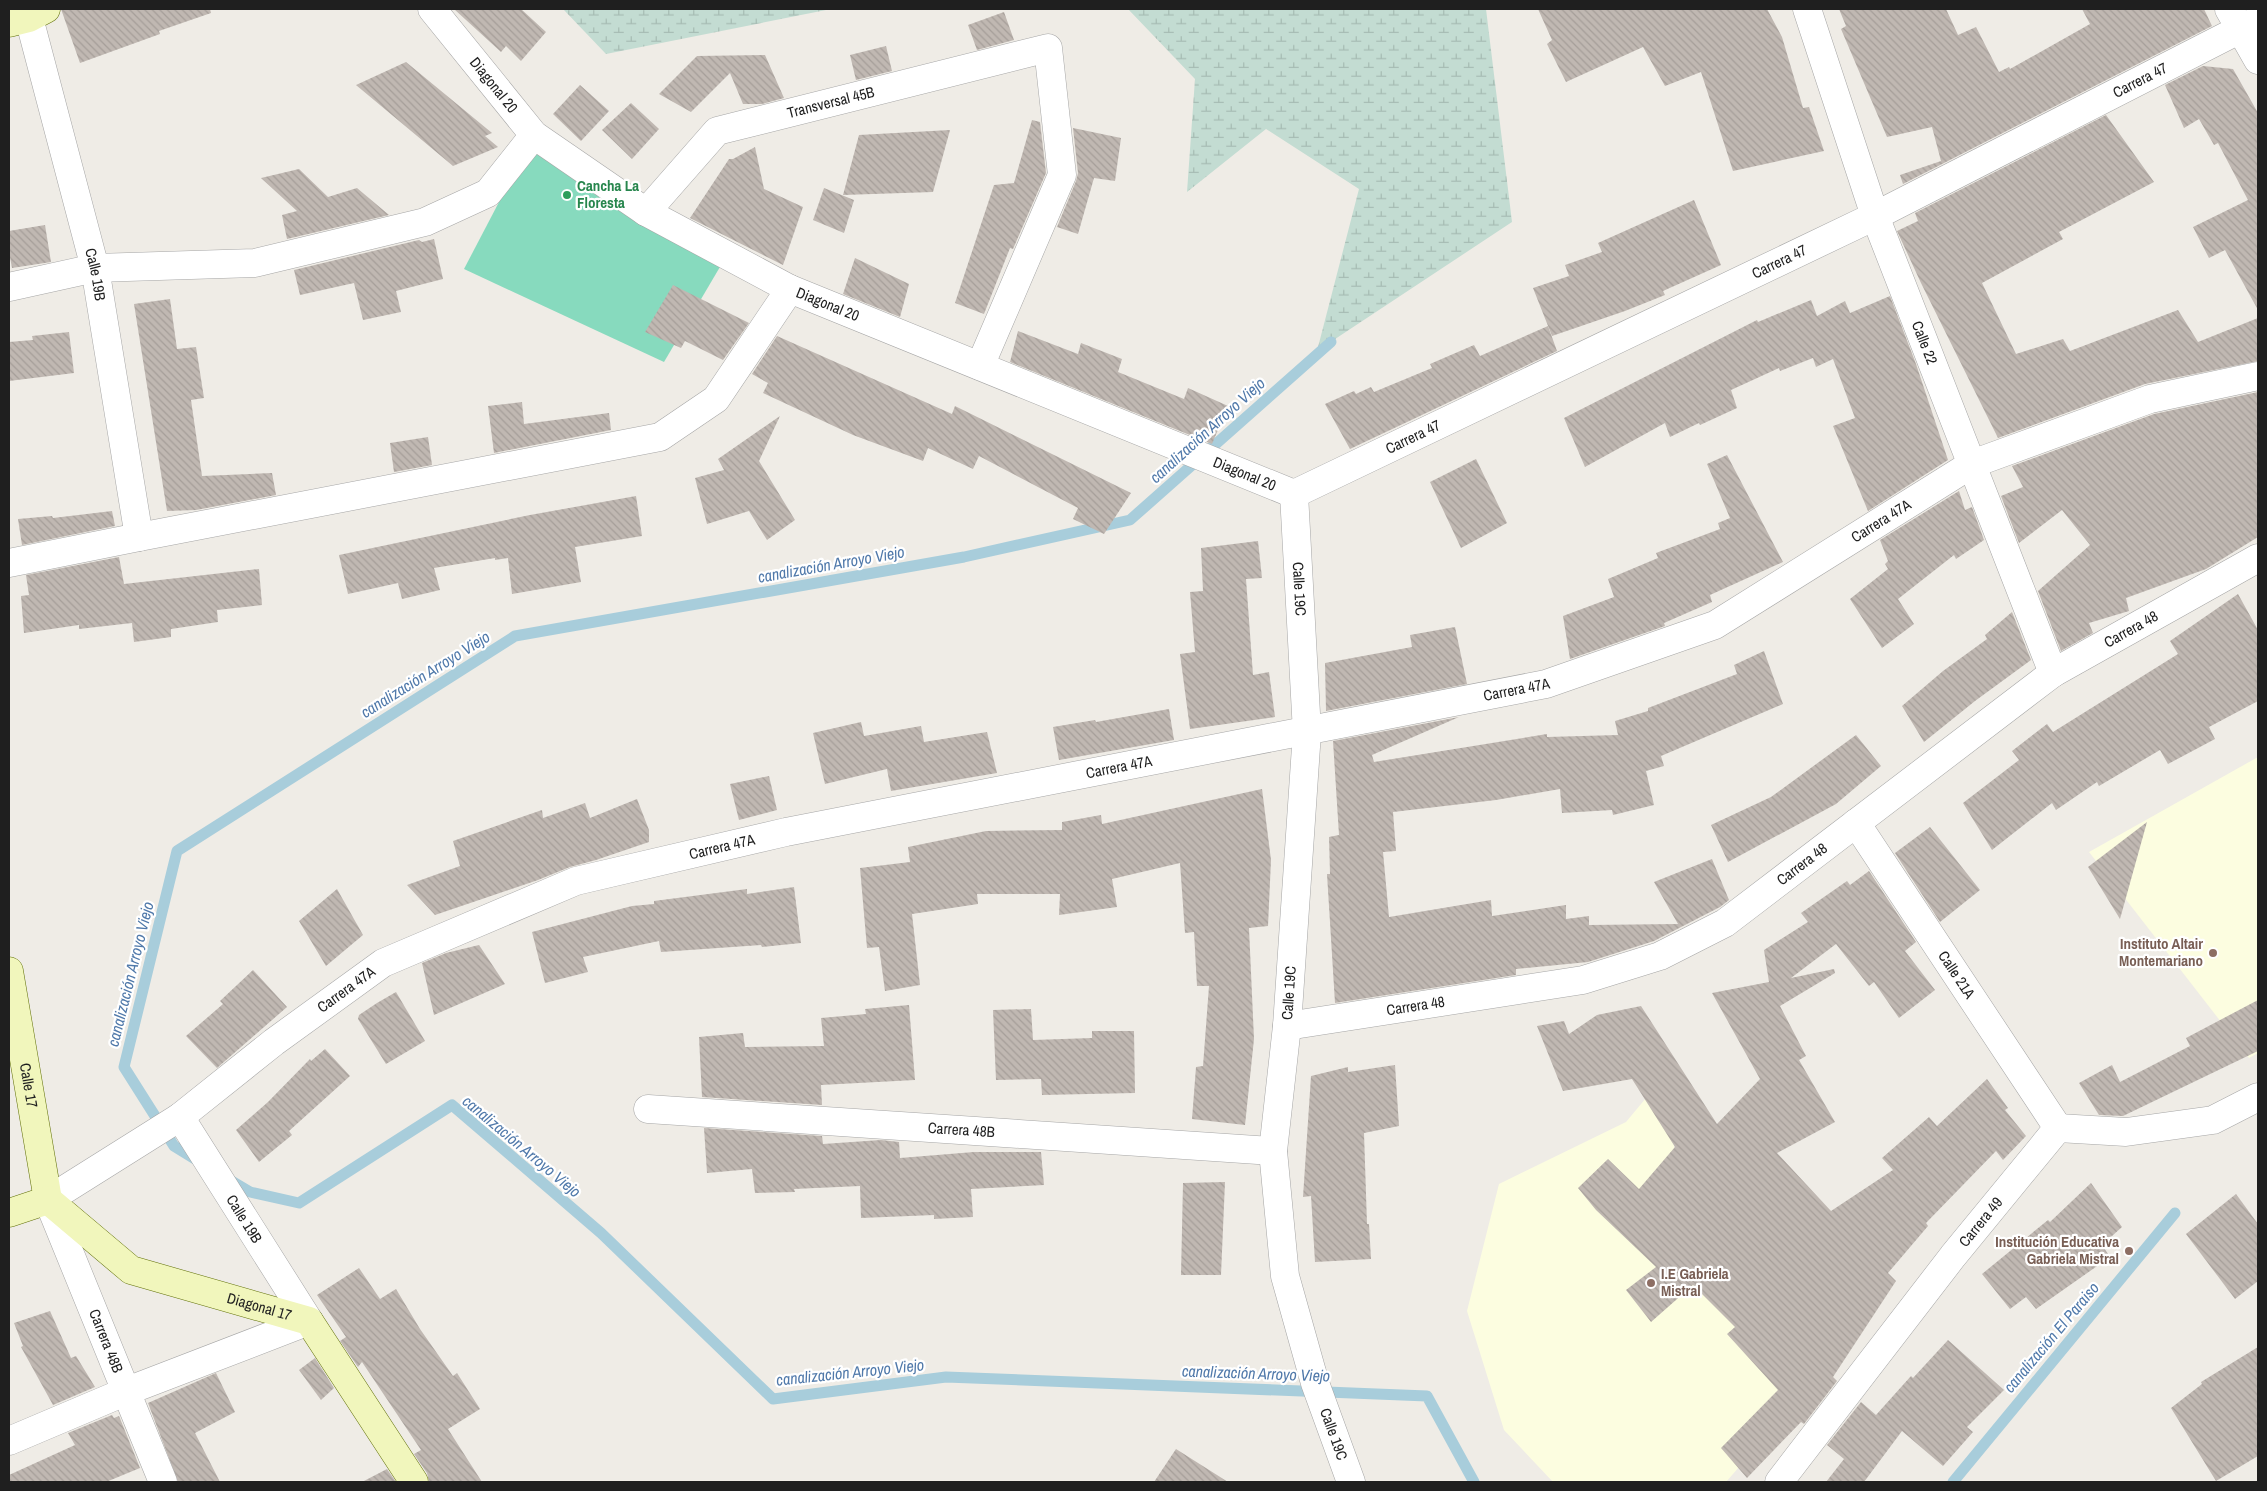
<svg xmlns="http://www.w3.org/2000/svg" width="2267" height="1491" font-family="'Archivo Narrow',sans-serif">
<style>
.education{fill:#fcfde0}
.wetland{fill:url(#wetland-marsh)}
.pitch{fill:#87dabe}
.lines{fill:none;stroke-linecap:round;stroke-linejoin:round}
.stream{stroke:#a8cddb;stroke-width:11}
.building{fill:url(#building-back-hatch)}
.street-casing{stroke:#a6a6a6;stroke-width:29}
.secondary-casing{stroke:#62710a;stroke-width:29}
.street{stroke:#fff;stroke-width:28}
.secondary{stroke:#f1f6bc;stroke-width:28}
.leisure-dot{fill:#2e9e5b;stroke:#fff;stroke-width:2}
.education-dot{fill:#8d6e63;stroke:#fff;stroke-width:2}
.labels{text-anchor:middle;stroke-width:4.5;stroke-linejoin:round;paint-order:stroke}
.street-label{font-size:15px;fill:#1f1f1f;stroke:#fff}
.leisure-label{font-size:15px;font-weight:bold;fill:#27864d;stroke:#fff;text-anchor:start}
.education-label{font-size:15px;font-weight:bold;fill:#785e54;stroke:#fff;text-anchor:end}
.water-label{font-size:16px;font-style:italic;fill:#5079aa;stroke:#fff}
</style>
<defs>
<pattern id="wetland-marsh" width="20" height="14" patternUnits="userSpaceOnUse" patternTransform="scale(1.25)"><rect width="20" height="14" fill="#c3dcd2"/><path d="M1 5h8M5 5V1M11 12h8M15 12V8" fill="none" stroke="#a7bcb4"/></pattern>
<pattern id="building-back-hatch" width="6" height="6" patternUnits="userSpaceOnUse" patternTransform="scale(1.25)"><rect width="6" height="6" fill="#c0b8b2"/><path d="M-1 5l2 2M0 0l6 6M5-1l2 2" fill="none" stroke="#a59e99"/></pattern>
</defs>
<rect width="100%" height="100%" fill="#efece6"/>
<g class="education">
<path d="M 2258,757 L 2258,1053 L 2249,1058 L 2089,852 Z"/>
<path d="M 1651,1092 L 1677,1129 L 1669,1178 L 1867,1320 L 1726,1482 L 1553,1482 L 1504,1430 L 1467,1311 L 1499,1184 L 1626,1122 Z"/>
</g>
<g class="wetland">
<path d="M 563,9 L 831,9 L 606,54 Z"/>
<path d="M 1128,9 L 1486,9 L 1512,222 L 1317,351 L 1359,189 L 1266,129 L 1187,192 L 1195,79 Z"/>
</g>
<path class="pitch" d="M 534,135 L 727,255 L 664,362 L 464,269 Z"/>
<g class="lines">
<g class="stream">
<path d="M 200,1162 L 174,1146 L 124,1067 L 177,851 L 515,636 L 964,557 L 1130,520 L 1331,342"/>
<path d="M 228,1179 L 250,1192 L 299,1203 L 452,1105 L 601,1233 L 773,1399 L 946,1377 L 1427,1396 L 1474,1482"/>
<path d="M 1953,1482 L 2175,1213"/>
</g>
</g>
<g class="building">
<path d="M 61,9 L 210,9 L 211,13 L 159,31 L 160,34 L 80,63 Z"/>
<path d="M 454,9 L 521,9 L 546,32 L 521,61 L 506,46 L 501,52 Z"/>
<path d="M 1538,9 L 1767,9 L 1782,37 L 1803,108 L 1809,107 L 1824,151 L 1733,171 L 1701,72 L 1665,86 L 1643,47 L 1566,82 L 1547,44 L 1552,40 Z"/>
<path d="M 1839,9 L 1946,9 L 1958,35 L 1976,27 L 1999,72 L 2009,67 L 2010,69 L 2090,24 L 2082,9 L 2204,9 L 2212,26 L 1903,184 L 1900,175 L 1941,161 L 1932,127 L 1887,137 L 1841,29 L 1846,26 Z"/>
<path d="M 1004,12 L 1014,40 L 977,50 L 968,25 Z"/>
<path d="M 886,46 L 892,71 L 856,80 L 850,55 Z"/>
<path d="M 765,55 L 784,98 L 762,104 L 743,104 L 730,73 L 691,112 L 659,94 L 697,56 Z"/>
<path d="M 406,62 L 492,133 L 485,136 L 498,147 L 453,166 L 356,85 Z"/>
<path d="M 2203,66 L 2233,69 L 2258,113 L 2258,310 L 2225,250 L 2209,258 L 2193,227 L 2248,200 L 2218,143 L 2214,145 L 2199,119 L 2184,128 L 2165,85 Z"/>
<path d="M 580,85 L 609,111 L 581,141 L 553,114 Z"/>
<path d="M 631,103 L 659,129 L 632,159 L 602,130 Z"/>
<path d="M 2106,115 L 2154,182 L 2059,232 L 2063,239 L 1982,283 L 2016,354 L 2063,339 L 2070,351 L 2178,310 L 2198,342 L 2258,318 L 2258,361 L 2145,384 L 1998,438 L 1921,283 L 1897,231 L 1918,221 L 1915,213 Z"/>
<path d="M 1032,120 L 1040,122 L 1046,173 L 1013,249 L 1010,248 L 984,314 L 955,303 L 994,185 L 1014,183 Z"/>
<path d="M 1073,128 L 1121,138 L 1115,181 L 1094,178 L 1078,234 L 1057,227 L 1076,181 L 1078,173 Z"/>
<path d="M 950,130 L 933,192 L 843,195 L 859,135 Z"/>
<path d="M 755,147 L 764,189 L 803,207 L 783,265 L 690,218 L 729,159 L 733,159 Z"/>
<path d="M 299,169 L 328,197 L 357,188 L 389,215 L 287,239 L 282,215 L 297,211 L 261,178 Z"/>
<path d="M 824,188 L 854,200 L 844,233 L 813,220 Z"/>
<path d="M 1694,200 L 1721,265 L 1663,291 L 1665,295 L 1625,311 L 1552,336 L 1533,288 L 1569,276 L 1565,265 L 1602,252 L 1598,243 Z"/>
<path d="M 45,225 L 51,262 L 12,268 L 9,252 L 9,231 Z"/>
<path d="M 434,239 L 443,279 L 396,291 L 401,312 L 363,320 L 354,283 L 300,295 L 294,270 L 419,240 L 422,242 Z"/>
<path d="M 855,258 L 909,284 L 900,317 L 843,294 Z"/>
<path d="M 673,285 L 749,323 L 723,360 L 685,341 L 681,348 L 645,332 Z"/>
<path d="M 1890,296 L 1916,364 L 1948,460 L 1868,511 L 1833,426 L 1855,418 L 1833,359 L 1816,367 L 1813,358 L 1780,371 L 1779,368 L 1731,390 L 1737,408 L 1700,425 L 1699,423 L 1670,437 L 1665,423 L 1585,467 L 1564,418 L 1757,320 L 1758,322 L 1811,300 L 1817,316 L 1845,301 L 1850,313 Z"/>
<path d="M 170,299 L 177,349 L 196,347 L 204,398 L 191,400 L 202,476 L 272,473 L 276,495 L 196,510 L 167,511 L 134,304 Z"/>
<path d="M 1548,326 L 1557,351 L 1350,449 L 1325,404 L 1354,391 L 1356,394 L 1371,387 L 1374,392 L 1432,368 L 1430,364 L 1474,345 L 1480,356 Z"/>
<path d="M 1018,331 L 1078,354 L 1081,343 L 1122,359 L 1118,372 L 1184,399 L 1188,388 L 1228,406 L 1212,444 L 1010,362 Z"/>
<path d="M 69,332 L 74,373 L 9,381 L 9,342 L 33,340 L 32,336 Z"/>
<path d="M 777,336 L 952,414 L 955,406 L 1131,493 L 1104,534 L 1073,519 L 1078,508 L 979,456 L 973,469 L 928,448 L 923,461 L 853,435 L 763,393 L 768,383 L 752,374 Z"/>
<path d="M 2258,392 L 2258,537 L 2206,569 L 2126,598 L 2129,611 L 2089,623 L 2093,633 L 2061,651 L 2038,591 L 2090,545 L 2062,510 L 2019,543 L 2001,496 L 2023,487 L 2012,466 L 2154,414 Z"/>
<path d="M 522,402 L 524,424 L 609,413 L 611,430 L 494,453 L 488,406 Z"/>
<path d="M 780,416 L 759,461 L 795,520 L 767,540 L 749,511 L 707,524 L 695,478 L 724,470 L 718,459 Z"/>
<path d="M 428,437 L 432,465 L 394,472 L 390,443 Z"/>
<path d="M 1727,455 L 1783,562 L 1710,595 L 1712,602 L 1664,623 L 1665,626 L 1570,659 L 1563,616 L 1614,597 L 1608,579 L 1658,558 L 1656,553 L 1720,529 L 1718,523 L 1730,518 L 1707,464 Z"/>
<path d="M 1476,459 L 1507,523 L 1461,548 L 1430,482 Z"/>
<path d="M 1959,491 L 1965,510 L 1972,507 L 1984,540 L 1956,559 L 1954,555 L 1898,599 L 1914,624 L 1882,648 L 1850,599 L 1888,569 L 1885,564 L 1888,561 L 1880,540 Z"/>
<path d="M 636,496 L 642,536 L 575,547 L 581,582 L 512,594 L 508,558 L 495,560 L 495,558 L 434,568 L 440,590 L 402,599 L 398,583 L 348,594 L 339,555 L 530,515 Z"/>
<path d="M 112,511 L 115,526 L 22,545 L 18,519 L 52,516 L 53,518 Z"/>
<path d="M 1258,541 L 1262,578 L 1246,579 L 1253,675 L 1269,672 L 1275,717 L 1190,729 L 1180,654 L 1195,652 L 1190,592 L 1203,591 L 1201,548 Z"/>
<path d="M 119,557 L 124,584 L 259,569 L 262,605 L 217,610 L 218,622 L 171,629 L 171,637 L 134,642 L 132,623 L 79,629 L 79,625 L 24,633 L 21,596 L 29,595 L 26,575 Z"/>
<path d="M 2238,594 L 2258,630 L 2258,701 L 2209,727 L 2215,739 L 2168,764 L 2160,750 L 2099,786 L 2097,782 L 2056,810 L 2052,803 L 1992,850 L 1963,803 L 2019,760 L 2012,751 L 2047,724 L 2053,732 L 2178,654 L 2170,641 Z"/>
<path d="M 2012,612 L 2031,660 L 1975,701 L 1924,742 L 1902,706 L 1943,671 L 1987,639 L 1985,635 Z"/>
<path d="M 1455,627 L 1467,684 L 1326,711 L 1325,663 L 1412,647 L 1410,635 Z"/>
<path d="M 1764,651 L 1783,704 L 1661,756 L 1664,766 L 1646,771 L 1654,805 L 1613,815 L 1612,810 L 1562,813 L 1560,789 L 1496,800 L 1393,812 L 1396,851 L 1383,852 L 1389,917 L 1491,900 L 1492,916 L 1566,905 L 1566,919 L 1589,916 L 1589,925 L 1678,924 L 1654,882 L 1712,859 L 1729,900 L 1720,907 L 1654,941 L 1588,962 L 1516,969 L 1516,975 L 1335,1003 L 1327,874 L 1330,874 L 1329,837 L 1339,835 L 1333,741 L 1459,717 L 1372,755 L 1374,762 L 1547,734 L 1547,737 L 1618,735 L 1615,721 L 1648,711 L 1648,708 L 1737,674 L 1734,665 Z"/>
<path d="M 1169,709 L 1174,740 L 1059,760 L 1053,727 L 1095,720 L 1096,722 Z"/>
<path d="M 861,722 L 864,736 L 921,726 L 924,742 L 987,732 L 997,773 L 891,791 L 887,769 L 825,784 L 813,733 Z"/>
<path d="M 1856,735 L 1881,766 L 1836,804 L 1728,862 L 1711,825 L 1771,797 Z"/>
<path d="M 769,776 L 777,810 L 739,820 L 730,784 Z"/>
<path d="M 1262,789 L 1271,860 L 1268,926 L 1249,928 L 1254,1039 L 1245,1125 L 1192,1119 L 1196,1067 L 1203,1066 L 1209,986 L 1197,986 L 1194,932 L 1185,933 L 1180,863 L 1112,879 L 1117,907 L 1059,915 L 1060,894 L 977,894 L 978,904 L 912,914 L 920,985 L 885,991 L 879,947 L 867,948 L 860,868 L 910,862 L 908,847 L 986,831 L 1062,830 L 1062,822 L 1101,815 L 1102,824 Z"/>
<path d="M 637,799 L 649,830 L 649,842 L 596,860 L 570,867 L 538,880 L 435,915 L 407,885 L 460,866 L 453,841 L 542,810 L 543,818 L 585,803 L 590,818 Z"/>
<path d="M 2147,822 L 2120,919 L 2088,867 Z"/>
<path d="M 1930,827 L 1980,890 L 1940,922 L 1895,853 Z"/>
<path d="M 1869,871 L 1916,942 L 1905,951 L 1935,990 L 1899,1018 L 1874,982 L 1869,986 L 1836,944 L 1791,978 L 1834,969 L 1835,973 L 1780,1006 L 1806,1056 L 1799,1060 L 1835,1122 L 1777,1153 L 1831,1211 L 1893,1170 L 1882,1158 L 1929,1117 L 1937,1126 L 1987,1079 L 2008,1108 L 2005,1110 L 2026,1136 L 2003,1160 L 1996,1151 L 1926,1223 L 1928,1226 L 1888,1273 L 1896,1281 L 1833,1377 L 1837,1381 L 1804,1424 L 1801,1422 L 1747,1478 L 1721,1448 L 1778,1390 L 1727,1334 L 1735,1327 L 1693,1285 L 1651,1322 L 1626,1290 L 1656,1267 L 1596,1210 L 1578,1188 L 1608,1159 L 1639,1189 L 1675,1147 L 1632,1079 L 1563,1091 L 1537,1026 L 1564,1021 L 1569,1034 L 1597,1015 L 1641,1006 L 1717,1124 L 1760,1079 L 1712,993 L 1769,982 L 1764,950 L 1808,922 L 1801,913 L 1847,881 L 1850,885 Z"/>
<path d="M 794,887 L 801,943 L 762,947 L 761,945 L 661,952 L 659,941 L 583,957 L 588,972 L 545,983 L 532,932 L 632,906 L 654,904 L 654,901 L 747,889 L 747,894 Z"/>
<path d="M 337,889 L 363,935 L 326,966 L 299,921 Z"/>
<path d="M 479,945 L 505,984 L 434,1015 L 422,963 L 446,953 Z"/>
<path d="M 253,970 L 287,1007 L 217,1068 L 186,1036 L 223,1004 L 220,1001 Z"/>
<path d="M 396,992 L 425,1041 L 386,1064 L 358,1019 L 359,1015 L 377,1003 Z"/>
<path d="M 2258,1000 L 2258,1051 L 2123,1116 L 2099,1115 L 2079,1083 L 2112,1065 L 2120,1082 L 2190,1046 L 2186,1038 Z"/>
<path d="M 909,1005 L 915,1080 L 821,1085 L 822,1105 L 702,1097 L 699,1037 L 743,1033 L 745,1047 L 824,1046 L 821,1018 L 866,1014 L 865,1009 Z"/>
<path d="M 1031,1009 L 1033,1040 L 1092,1038 L 1092,1031 L 1134,1031 L 1135,1093 L 1042,1095 L 1041,1079 L 996,1080 L 993,1010 Z"/>
<path d="M 325,1049 L 350,1076 L 289,1131 L 292,1135 L 259,1162 L 236,1130 L 268,1102 L 310,1059 L 311,1061 Z"/>
<path d="M 1395,1065 L 1399,1126 L 1364,1133 L 1367,1224 L 1369,1224 L 1371,1259 L 1315,1262 L 1311,1196 L 1303,1197 L 1311,1076 L 1348,1067 L 1348,1072 Z"/>
<path d="M 704,1128 L 822,1136 L 823,1144 L 881,1140 L 899,1142 L 900,1158 L 974,1152 L 1041,1152 L 1044,1185 L 971,1189 L 973,1217 L 934,1219 L 934,1215 L 861,1218 L 860,1186 L 794,1189 L 795,1192 L 755,1193 L 752,1169 L 707,1173 Z"/>
<path d="M 1225,1182 L 1221,1275 L 1181,1275 L 1183,1183 Z"/>
<path d="M 2091,1183 L 2122,1227 L 2102,1245 L 2110,1257 L 2036,1309 L 2026,1297 L 2010,1309 L 1982,1274 L 2048,1220 L 2050,1222 Z"/>
<path d="M 2236,1194 L 2258,1224 L 2258,1281 L 2235,1299 L 2186,1234 Z"/>
<path d="M 359,1268 L 380,1299 L 396,1289 L 420,1329 L 453,1376 L 457,1373 L 480,1409 L 448,1429 L 482,1482 L 429,1482 L 427,1473 L 414,1454 L 421,1450 L 362,1362 L 358,1367 L 340,1341 L 346,1337 L 317,1295 Z"/>
<path d="M 50,1311 L 71,1358 L 76,1356 L 95,1387 L 53,1405 L 21,1347 L 23,1346 L 14,1323 Z"/>
<path d="M 1948,1340 L 2004,1390 L 1967,1427 L 1973,1432 L 1943,1466 L 1902,1431 L 1864,1482 L 1826,1482 L 1844,1459 L 1827,1445 L 1861,1402 L 1876,1415 L 1911,1376 L 1913,1378 Z"/>
<path d="M 2258,1347 L 2258,1456 L 2216,1481 L 2171,1408 L 2202,1384 L 2201,1382 Z"/>
<path d="M 315,1358 L 334,1388 L 321,1400 L 299,1370 Z"/>
<path d="M 216,1373 L 235,1412 L 195,1433 L 220,1482 L 178,1482 L 148,1403 Z"/>
<path d="M 112,1415 L 114,1418 L 119,1416 L 140,1468 L 106,1482 L 9,1482 L 9,1475 L 75,1445 L 68,1433 Z"/>
<path d="M 1176,1449 L 1228,1482 L 1154,1482 Z"/>
<path d="M 387,1469 L 396,1482 L 362,1482 Z"/>
</g>
<g class="lines">
<g class="street-casing">
<g id="street">
<path id="s1" d="M 432,9 L 534,135 L 646,212 L 790,289 L 1294,494"/>
<path id="s2" d="M 1807,9 L 1875,216 L 2053,673"/>
<path d="M 2229,9 L 2258,60"/>
<path id="s3" d="M 29,18 L 95,268 L 139,537"/>
<path id="s4" d="M 646,212 L 717,131 L 1048,48 L 1062,175 L 980,366"/>
<path d="M 9,287 L 95,268 L 255,263 L 425,222 L 488,193 L 534,135"/>
<path id="s5" d="M 1294,494 L 1875,216 L 2258,20"/>
<path id="s6" d="M 1294,494 L 1307,732 L 1287,1026 L 1273,1151 L 1285,1276 L 1315,1383 L 1351,1482"/>
<path d="M 9,563 L 139,537 L 660,437 L 716,399 L 790,289"/>
<path id="s7" d="M 1856,823 L 2058,1128"/>
<path id="s8" d="M 1287,1026 L 1583,980 L 1660,956 L 1725,923 L 2053,673 L 2258,558"/>
<path id="s9" d="M 648,1109 L 1273,1151"/>
<path d="M 2058,1128 L 2126,1132 L 2213,1120 L 2258,1097"/>
<path d="M 9,1441 L 127,1391 L 309,1321 L 180,1117"/>
<path id="s10" d="M 163,1482 L 48,1200 L 180,1117 L 274,1042 L 383,963 L 576,881 L 786,832 L 1546,684 L 1715,625 L 1972,464 L 2150,399 L 2258,376"/>
<path id="s11" d="M 1779,1482 L 1953,1256 L 2058,1128"/>
</g>
</g>
<g class="secondary-casing">
<g id="secondary">
<path d="M 9,23 L 29,18 L 46,9"/>
<path id="s12" d="M 9,971 L 48,1200"/>
<path id="s13" d="M 48,1200 L 131,1270 L 309,1321 L 414,1482"/>
<path d="M 9,1213 L 48,1200"/>
</g>
</g>
<use href="#street" class="street"/>
<use href="#secondary" class="secondary"/>
</g>
<circle class="leisure-dot" cx="567" cy="195" r="5"/>
<g class="education-dot">
<circle cx="2213" cy="953" r="5"/>
<circle cx="2129" cy="1251" r="5"/>
<circle cx="1651" cy="1283" r="5"/>
</g>
<g class="labels">
<g class="street-label">
<text dy="5" stroke="none"><textPath href="#s5" startOffset="942">Carrera 47</textPath></text>
<text dy="5" stroke="none"><textPath href="#s1" startOffset="98">Diagonal 20</textPath></text>
<text dy="5" stroke="none"><textPath href="#s4" startOffset="225">Transversal 45B</textPath></text>
<text dy="5" stroke="none"><textPath href="#s5" startOffset="538">Carrera 47</textPath></text>
<text dy="5" stroke="none"><textPath href="#s3" startOffset="265">Calle 19B</textPath></text>
<text dy="5" stroke="none"><textPath href="#s1" startOffset="502">Diagonal 20</textPath></text>
<text dy="5" stroke="none"><textPath href="#s2" startOffset="354">Calle 22</textPath></text>
<text dy="5" stroke="none"><textPath href="#s5" startOffset="132">Carrera 47</textPath></text>
<text dy="5" stroke="none"><textPath href="#s1" startOffset="952">Diagonal 20</textPath></text>
<text dy="5" stroke="none"><textPath href="#s10" startOffset="2290">Carrera 47A</textPath></text>
<text dy="5" stroke="none"><textPath href="#s6" startOffset="95">Calle 19C</textPath></text>
<text dy="5" stroke="none"><textPath href="#s8" startOffset="955">Carrera 48</textPath></text>
<text dy="5" stroke="none"><textPath href="#s10" startOffset="1885">Carrera 47A</textPath></text>
<text dy="5" stroke="none"><textPath href="#s10" startOffset="1480">Carrera 47A</textPath></text>
<text dy="5" stroke="none"><textPath href="#s10" startOffset="1075">Carrera 47A</textPath></text>
<text dy="5" stroke="none"><textPath href="#s8" startOffset="550">Carrera 48</textPath></text>
<text dy="5" stroke="none"><textPath href="#s7" startOffset="182">Calle 21A</textPath></text>
<text dy="5" stroke="none"><textPath href="#s10" startOffset="670">Carrera 47A</textPath></text>
<text transform="translate(1289 993) rotate(-86)" y="5">Calle 19C</text>
<text dy="5" stroke="none"><textPath href="#s8" startOffset="130">Carrera 48</textPath></text>
<text dy="5" stroke="none"><textPath href="#s12" startOffset="116">Calle 17</textPath></text>
<text dy="5" stroke="none"><textPath href="#s9" startOffset="314">Carrera 48B</textPath></text>
<text transform="translate(244 1219) rotate(58)" y="5">Calle 19B</text>
<text dy="5" stroke="none"><textPath href="#s11" startOffset="329">Carrera 49</textPath></text>
<text dy="5" stroke="none"><textPath href="#s13" startOffset="242">Diagonal 17</textPath></text>
<text transform="translate(106 1341) rotate(68)" y="5">Carrera 48B</text>
<text dy="5" stroke="none"><textPath href="#s6" startOffset="950">Calle 19C</textPath></text>
</g>
<g class="leisure-label">
<text x="577" y="191">Cancha La<tspan x="577" dy="17">Floresta</tspan></text>
</g>
<g class="education-label">
<text x="2203" y="949">Instituto Altair<tspan x="2203" dy="17">Montemariano</tspan></text>
<text x="2119" y="1247">Institución Educativa<tspan x="2119" dy="17">Gabriela Mistral</tspan></text>
<text x="1661" y="1279" text-anchor="start">I.E Gabriela<tspan x="1661" dy="17">Mistral</tspan></text>
</g>
<g class="water-label">
<text transform="translate(1207 430) rotate(-42)" y="6">canalización Arroyo Viejo</text>
<text transform="translate(831 564) rotate(-10)" y="6">canalización Arroyo Viejo</text>
<text transform="translate(425 674) rotate(-32)" y="6">canalización Arroyo Viejo</text>
<text transform="translate(130 974) rotate(-76)" y="6">canalización Arroyo Viejo</text>
<text transform="translate(522 1146) rotate(40)" y="6">canalización Arroyo Viejo</text>
<text transform="translate(2051 1337) rotate(-50)" y="6">canalización El Paraiso</text>
<text transform="translate(850 1372) rotate(-6)" y="6">canalización Arroyo Viejo</text>
<text transform="translate(1256 1373) rotate(2)" y="6">canalización Arroyo Viejo</text>
</g>
</g>
<rect width="2267" height="1491" fill="none" stroke="#1f1f1f" stroke-width="20"/>
</svg>
